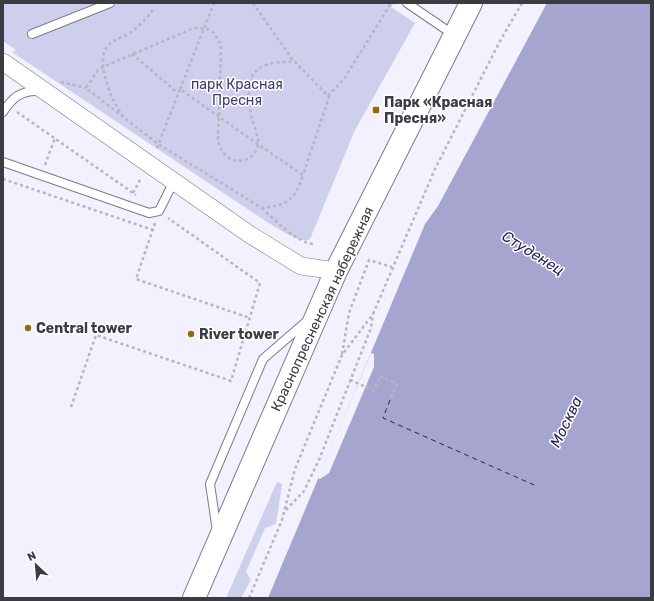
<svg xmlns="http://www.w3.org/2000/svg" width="654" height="601" font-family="Rubik,sans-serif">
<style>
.green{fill:#ceceed}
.water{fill:#a6a5d0}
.pier{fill:#f2f1fd}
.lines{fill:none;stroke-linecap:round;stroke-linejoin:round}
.ferry{stroke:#282055;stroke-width:1;stroke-dasharray:5 4;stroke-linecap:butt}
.lane-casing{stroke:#7b7b8c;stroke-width:10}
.street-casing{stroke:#7b7b8c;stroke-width:18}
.secondary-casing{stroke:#7b7b8c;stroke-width:24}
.path{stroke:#b6b5c0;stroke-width:2.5;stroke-dasharray:3 3;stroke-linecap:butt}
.lane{stroke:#fff;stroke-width:8}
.street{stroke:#fff;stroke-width:17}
.secondary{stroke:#fff;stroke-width:22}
.path-bridge{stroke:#b6b5c0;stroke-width:2.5;stroke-dasharray:3 3;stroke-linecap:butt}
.poi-dot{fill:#946714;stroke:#fff;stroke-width:1.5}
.labels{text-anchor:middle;stroke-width:3;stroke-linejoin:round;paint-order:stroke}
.park-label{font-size:14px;fill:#403971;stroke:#fff}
.poi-label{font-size:14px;font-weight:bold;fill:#3b3b42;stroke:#fff;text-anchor:start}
.street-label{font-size:14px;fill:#3b3b42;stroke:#fff}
.water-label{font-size:15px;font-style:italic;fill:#282055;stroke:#fff}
</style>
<rect width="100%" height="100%" fill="#f2f1fd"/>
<g class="green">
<path d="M 3,3 L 394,3 L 391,7 L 415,23 L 355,130 L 310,239 C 301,245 276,227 267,222 L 12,52 L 16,50 L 3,41 Z"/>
<path d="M 277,482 L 282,484 L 276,524 L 265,528 L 246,572 L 251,580 L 241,598 L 226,598 Z"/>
</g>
<path class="water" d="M 547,3 L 651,3 L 651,598 L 268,598 L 425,224 L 438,206 Z"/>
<path class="pier" d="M 371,353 L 374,354 L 374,367 L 329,473 L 320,479 L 318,478 Z"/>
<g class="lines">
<path class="ferry" d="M 390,400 L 383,418 L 534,485"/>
<g class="lane-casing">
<g id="lane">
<path d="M 407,3 L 454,35"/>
<path d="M 32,34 L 110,3"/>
<path d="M 3,112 C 12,98 21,90 39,91"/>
<path d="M 3,162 L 149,213 L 159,211 L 174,181"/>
<path d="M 217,531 L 210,484 L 263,359 L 308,320"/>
</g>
</g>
<g class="street-casing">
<path id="street" d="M 3,62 L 249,234 L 301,266 L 336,271"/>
</g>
<g class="secondary-casing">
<path id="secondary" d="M 194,598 L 336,271 L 471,3"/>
</g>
<g class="path">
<path d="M 253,3 L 294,62"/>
<path d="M 153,10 C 148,16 142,23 136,28 C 120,43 101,36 103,67 L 194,28 L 208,29 L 214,33 L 221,45 L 219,117 C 219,126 216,138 220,147 C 227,164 248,166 257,149 C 261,140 254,127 252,119 C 243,78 250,60 295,62 L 329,97 L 303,175 C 261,147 221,118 180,89 L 157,148"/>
<path d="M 132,54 L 178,93"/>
<path d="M 61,82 L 86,88"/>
<path d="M 180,89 L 214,3"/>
<path d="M 328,96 L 344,79 L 391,3"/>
<path d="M 17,112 L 136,195"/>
<path d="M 123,117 C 113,101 106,86 103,67 L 98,70 L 86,88 L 158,144 L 262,208 C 288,205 294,201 303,175"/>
<path d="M 45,165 L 55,138"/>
<path d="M 3,179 L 153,230"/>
<path d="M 133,193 L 141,178"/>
<path d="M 262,208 C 274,219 298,244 314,244"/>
<path d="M 155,223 L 136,279 L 250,318"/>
<path d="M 342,354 L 349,313 L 369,260 L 392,267"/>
<path d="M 350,380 L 366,387"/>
<path d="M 71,407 L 96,335 L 231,381 L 260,283 L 168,218"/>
<path d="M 286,510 L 304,491 L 319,460 L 371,328 L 373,314"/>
<path d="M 249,598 L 282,520 L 295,469 L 342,355 L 373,314 L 435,169 L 500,41 L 522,3"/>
</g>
<use href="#lane" class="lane"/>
<use href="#street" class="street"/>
<use href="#secondary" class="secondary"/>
<path class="path-bridge" d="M 366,387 L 374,390 L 380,376 L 397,384 L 390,400"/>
</g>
<g class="poi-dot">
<rect x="372" y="106" width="8" height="8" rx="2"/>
<circle cx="28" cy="328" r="4"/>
<circle cx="191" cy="334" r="4"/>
</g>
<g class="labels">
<g class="park-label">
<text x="237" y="89">парк Красная<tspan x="237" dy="16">Пресня</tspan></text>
</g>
<g class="poi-label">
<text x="384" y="107">Парк «Красная<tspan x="384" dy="16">Пресня»</tspan></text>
<text x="36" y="333">Central tower</text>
<text x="199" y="339">River tower</text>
</g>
<g class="street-label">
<text transform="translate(322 309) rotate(-65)" y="5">Краснопресненская набережная</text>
</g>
<g class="water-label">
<text transform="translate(533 253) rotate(32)" y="5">Студенец</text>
<text transform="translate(566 422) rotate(-64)" y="5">Москва</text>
</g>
</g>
<rect width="654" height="601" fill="none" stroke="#3b3b42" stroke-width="8"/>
<g transform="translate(36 565) rotate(334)" stroke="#ffffff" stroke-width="3" paint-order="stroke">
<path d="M0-3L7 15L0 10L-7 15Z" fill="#3b3b42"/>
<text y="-6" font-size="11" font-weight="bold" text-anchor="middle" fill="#3b3b42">N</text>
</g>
</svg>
